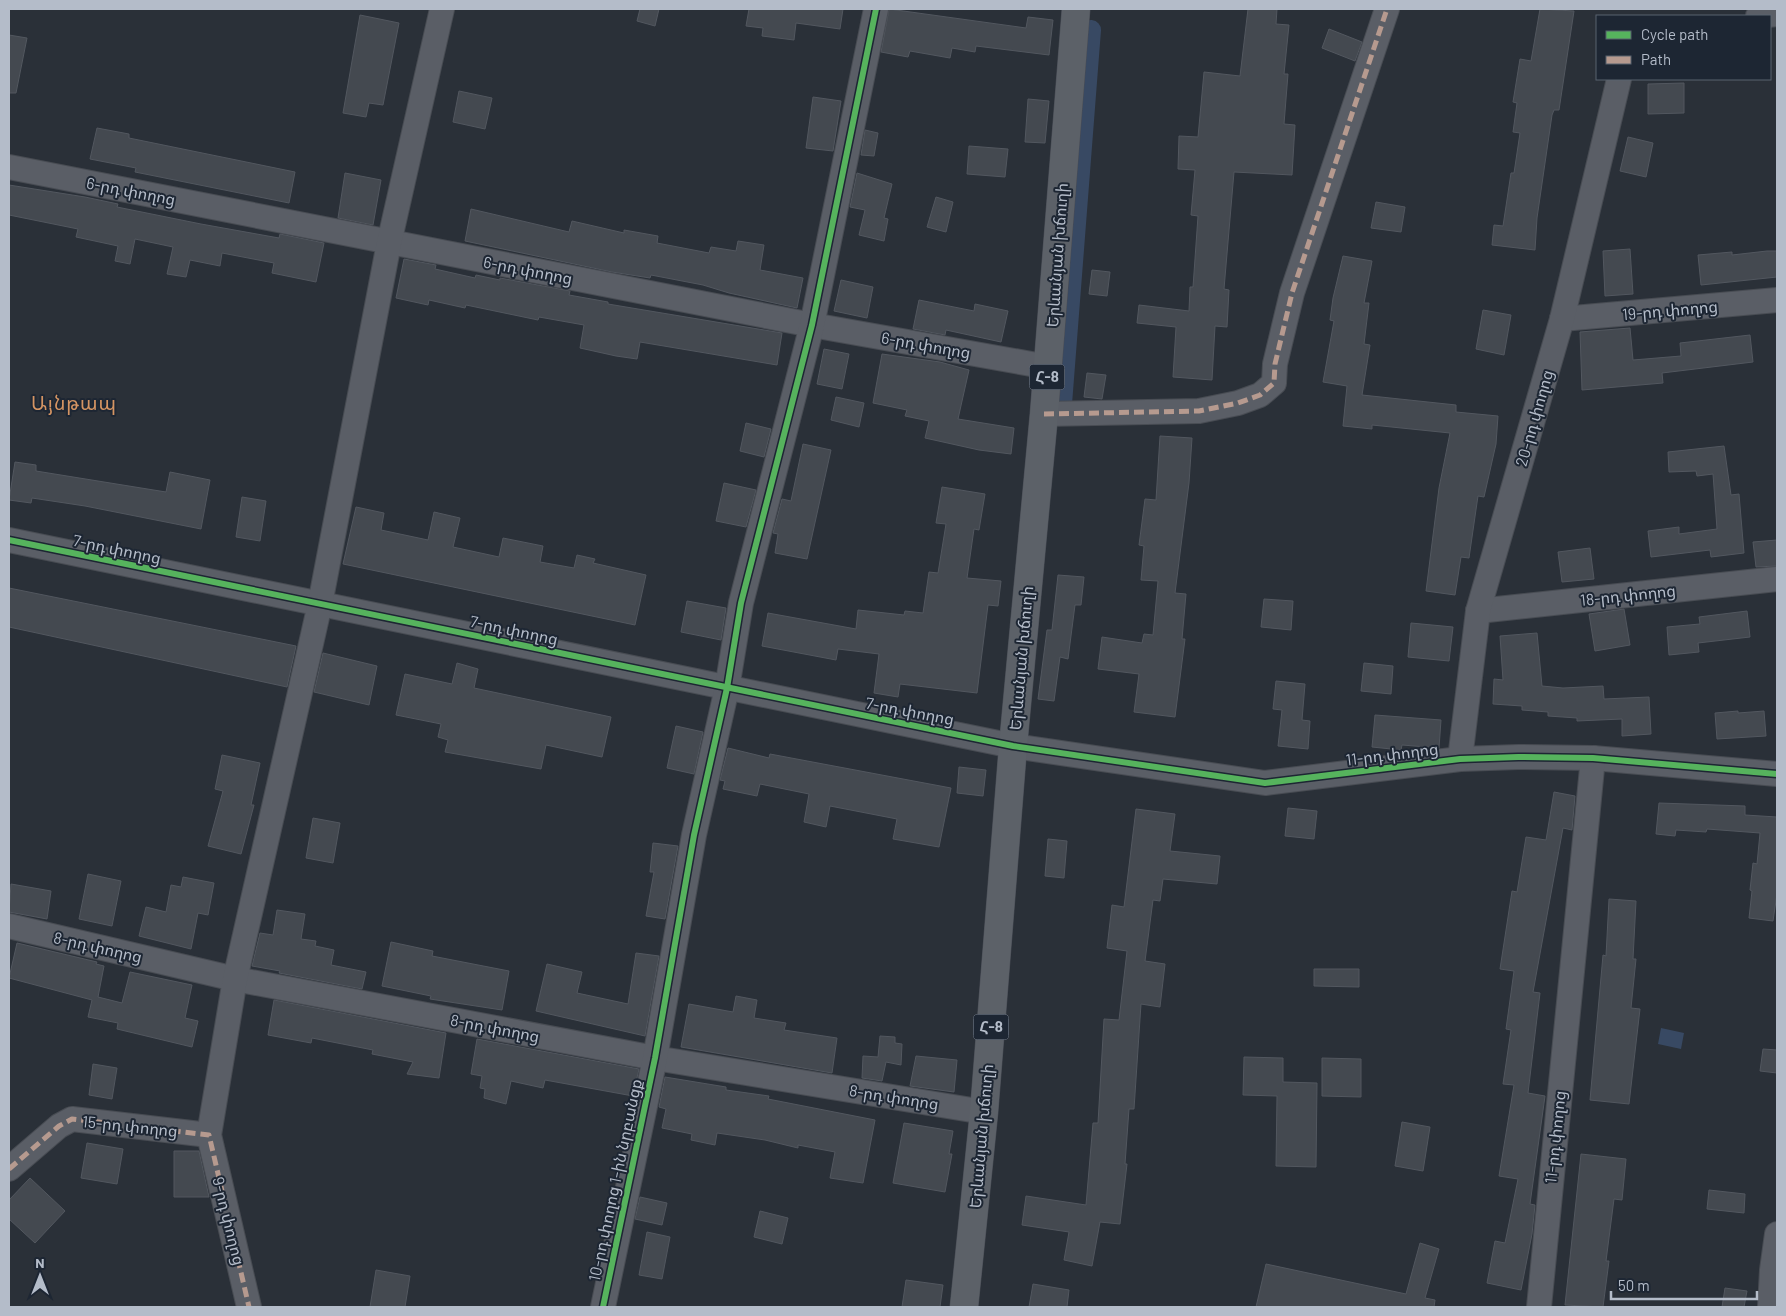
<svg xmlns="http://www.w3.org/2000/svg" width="1786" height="1316" font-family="Barlow,'Noto Sans Armenian',sans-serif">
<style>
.water{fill:#384963}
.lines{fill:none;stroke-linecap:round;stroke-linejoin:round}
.canal{stroke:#384963;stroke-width:20}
.building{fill:#444950;stroke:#52575f}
.street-casing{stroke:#484c53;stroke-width:26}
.primary-casing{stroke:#484c55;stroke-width:29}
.street{stroke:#5a5e66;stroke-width:24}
.primary{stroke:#5c6168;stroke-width:28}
.quiet{stroke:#b69a8f;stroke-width:5;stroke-dasharray:10 5;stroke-linecap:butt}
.cycleway-casing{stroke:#1d2633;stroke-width:9}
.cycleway{stroke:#56b35d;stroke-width:6}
.labels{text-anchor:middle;stroke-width:4;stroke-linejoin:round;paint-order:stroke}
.shield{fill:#1d2633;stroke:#878f9c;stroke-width:1}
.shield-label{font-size:15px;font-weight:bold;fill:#b4bcc9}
.street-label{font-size:16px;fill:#b4bcc9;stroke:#1d2633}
.quarter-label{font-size:19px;letter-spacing:1px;fill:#d59563;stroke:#1d2633}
</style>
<rect width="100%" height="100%" fill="#2a3038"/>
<path class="water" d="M 1661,1028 L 1684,1033 L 1681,1049 L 1658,1044 Z"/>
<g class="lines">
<path class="canal" d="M 1062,404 L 1091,30"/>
</g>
<g class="building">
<path d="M 640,9 L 659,9 L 655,26 L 637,21 Z"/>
<path d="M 749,9 L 843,9 L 840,29 L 796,23 L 794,40 L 762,36 L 763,28 L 746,26 Z"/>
<path d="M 889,9 L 1026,28 L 1028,17 L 1053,20 L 1049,55 L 976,46 L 975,52 L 952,48 L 950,58 L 910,51 L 908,57 L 881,52 Z"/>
<path d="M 1248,9 L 1277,9 L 1276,24 L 1289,25 L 1284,74 L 1288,74 L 1284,124 L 1295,125 L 1292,175 L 1234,172 L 1224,289 L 1229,290 L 1227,327 L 1215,326 L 1212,380 L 1173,377 L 1176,327 L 1137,323 L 1139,305 L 1189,311 L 1190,287 L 1193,287 L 1198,216 L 1191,215 L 1195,170 L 1178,169 L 1179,136 L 1198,137 L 1204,72 L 1240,76 Z"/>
<path d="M 1540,9 L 1574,11 L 1559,110 L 1554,110 L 1552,115 L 1537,218 L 1535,250 L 1492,245 L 1494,225 L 1503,226 L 1511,173 L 1514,173 L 1520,133 L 1513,132 L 1517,103 L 1513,102 L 1520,59 L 1531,61 Z"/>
<path d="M 360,15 L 399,23 L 383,105 L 369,103 L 366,117 L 343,113 Z"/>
<path d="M 1329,29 L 1362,42 L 1355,61 L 1322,48 Z"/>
<path d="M 9,35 L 27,38 L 16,93 L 9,93 Z"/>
<path d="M 1684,83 L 1684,113 L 1648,114 L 1648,84 Z"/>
<path d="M 459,91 L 492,98 L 485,129 L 453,122 Z"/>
<path d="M 813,97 L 841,101 L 833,151 L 806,148 Z"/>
<path d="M 1028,99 L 1049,101 L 1045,143 L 1025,142 Z"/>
<path d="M 97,128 L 129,134 L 129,138 L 295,172 L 289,203 L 135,172 L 136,168 L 90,159 Z"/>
<path d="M 865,130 L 878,133 L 874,156 L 861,155 Z"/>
<path d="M 1628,137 L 1653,143 L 1646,177 L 1620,171 Z"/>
<path d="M 969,146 L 1008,149 L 1005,177 L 967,174 Z"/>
<path d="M 345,173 L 381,180 L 373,225 L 338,218 Z"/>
<path d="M 857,173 L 892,184 L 884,218 L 888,219 L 884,241 L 859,235 L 865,210 L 850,207 Z"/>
<path d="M 9,185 L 85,197 L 118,204 L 117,207 L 201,224 L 279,238 L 280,234 L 324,243 L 316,282 L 272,273 L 274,263 L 222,253 L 220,266 L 190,260 L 186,277 L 167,274 L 173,247 L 135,239 L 130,264 L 115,261 L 118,246 L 76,237 L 78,229 L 9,215 Z"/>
<path d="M 936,197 L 953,202 L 946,232 L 927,227 Z"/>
<path d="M 1376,202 L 1405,207 L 1401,232 L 1371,228 Z"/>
<path d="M 471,209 L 569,232 L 572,221 L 624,233 L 624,230 L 658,236 L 657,243 L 709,253 L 711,247 L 736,251 L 738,241 L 764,245 L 760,270 L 803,278 L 797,308 L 729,293 L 703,285 L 651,275 L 650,278 L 612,272 L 465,241 Z"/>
<path d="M 1630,249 L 1633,294 L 1605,296 L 1603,251 Z"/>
<path d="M 1767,251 L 1777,251 L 1777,277 L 1701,285 L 1698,255 L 1732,252 L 1732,255 Z"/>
<path d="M 1343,256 L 1372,261 L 1364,303 L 1369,303 L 1364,344 L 1370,345 L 1362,395 L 1456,405 L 1456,412 L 1498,416 L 1496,444 L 1484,497 L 1478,496 L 1469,558 L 1461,557 L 1455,595 L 1426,591 L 1439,488 L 1450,433 L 1372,425 L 1372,429 L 1343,426 L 1347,386 L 1323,382 L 1334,321 L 1330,320 L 1333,298 Z"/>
<path d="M 404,259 L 436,265 L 435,269 L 475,278 L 476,275 L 500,280 L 500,278 L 570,291 L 569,295 L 608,302 L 608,304 L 782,333 L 777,365 L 640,342 L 637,359 L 616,356 L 580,348 L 584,325 L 539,317 L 538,320 L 466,305 L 465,308 L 429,300 L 428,305 L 396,298 Z"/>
<path d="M 1092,270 L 1110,272 L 1107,296 L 1089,294 Z"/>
<path d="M 841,280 L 873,287 L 867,318 L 834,311 Z"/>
<path d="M 919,300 L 974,311 L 975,304 L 1008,311 L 1001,342 L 946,330 L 945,335 L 913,329 Z"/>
<path d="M 1483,310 L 1511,315 L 1504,355 L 1476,349 Z"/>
<path d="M 1630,328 L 1633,360 L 1681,356 L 1680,343 L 1750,335 L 1753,362 L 1662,373 L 1663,383 L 1582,390 L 1580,332 Z"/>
<path d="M 824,349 L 849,354 L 842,389 L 817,384 Z"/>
<path d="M 882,354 L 940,362 L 969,370 L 958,419 L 1014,428 L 1011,454 L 979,450 L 925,438 L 929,421 L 905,416 L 907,410 L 873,403 Z"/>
<path d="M 1087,373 L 1106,375 L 1102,399 L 1084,397 Z"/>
<path d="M 836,397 L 864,403 L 859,427 L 831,420 Z"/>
<path d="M 746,423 L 771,429 L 764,457 L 740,451 Z"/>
<path d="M 1160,436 L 1192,438 L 1189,483 L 1175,593 L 1186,594 L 1182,639 L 1185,639 L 1175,717 L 1134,712 L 1139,674 L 1098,669 L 1102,637 L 1142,643 L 1144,634 L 1153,635 L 1158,581 L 1141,580 L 1144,546 L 1139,545 L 1145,499 L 1156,500 Z"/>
<path d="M 803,444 L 831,450 L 807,559 L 775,553 L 778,534 L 773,533 L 782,499 L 791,501 Z"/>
<path d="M 1724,446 L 1731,495 L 1739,494 L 1744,553 L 1711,557 L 1710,550 L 1651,557 L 1648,531 L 1679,527 L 1679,534 L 1717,529 L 1713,474 L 1697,476 L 1696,471 L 1669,472 L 1668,452 Z"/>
<path d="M 15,462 L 36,465 L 36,471 L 166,492 L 170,472 L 210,480 L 201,529 L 85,506 L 32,498 L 31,503 L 9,500 Z"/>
<path d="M 724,483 L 756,490 L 746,527 L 716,521 Z"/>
<path d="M 942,487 L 985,494 L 979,530 L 974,529 L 967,578 L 1001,581 L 998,606 L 988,605 L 977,693 L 900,684 L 898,697 L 874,693 L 879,654 L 838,649 L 836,660 L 762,646 L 768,613 L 856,629 L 858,610 L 904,615 L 905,611 L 923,613 L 929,572 L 938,573 L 946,524 L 936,523 Z"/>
<path d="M 242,497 L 266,501 L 260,541 L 236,537 Z"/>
<path d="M 356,507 L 384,513 L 381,530 L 428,540 L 434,512 L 460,518 L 453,547 L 499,557 L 503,538 L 543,546 L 540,562 L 574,568 L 577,555 L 595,559 L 593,563 L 646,575 L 635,625 L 343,564 Z"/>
<path d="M 1777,540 L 1777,566 L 1756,567 L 1753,542 Z"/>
<path d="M 1590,548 L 1594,579 L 1562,582 L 1558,552 Z"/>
<path d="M 1058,575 L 1084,577 L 1081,605 L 1075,605 L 1068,659 L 1060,657 L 1054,701 L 1038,699 L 1047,630 L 1052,630 Z"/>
<path d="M 9,588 L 296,646 L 287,687 L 9,627 Z"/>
<path d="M 1264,599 L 1293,601 L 1291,630 L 1261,627 Z"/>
<path d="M 687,601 L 726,608 L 721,640 L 681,632 Z"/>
<path d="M 1624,609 L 1630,645 L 1595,651 L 1589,614 Z"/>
<path d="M 1747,611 L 1750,637 L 1698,643 L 1699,652 L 1669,655 L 1667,627 L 1700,624 L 1699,617 Z"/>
<path d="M 1411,623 L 1453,627 L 1449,661 L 1408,657 Z"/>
<path d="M 1537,633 L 1542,686 L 1563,688 L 1603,686 L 1604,699 L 1649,697 L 1651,734 L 1622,736 L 1622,719 L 1577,721 L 1577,718 L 1548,716 L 1548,712 L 1522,710 L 1522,706 L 1493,704 L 1494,679 L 1503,680 L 1500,636 Z"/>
<path d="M 323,653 L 377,666 L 369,705 L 314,692 Z"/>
<path d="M 457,663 L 478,669 L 474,688 L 611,717 L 602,757 L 546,745 L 541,769 L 445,752 L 448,740 L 438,737 L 441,724 L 396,715 L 405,674 L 452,684 Z"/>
<path d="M 1364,663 L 1393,666 L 1391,694 L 1361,691 Z"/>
<path d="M 1276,681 L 1305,684 L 1302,720 L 1310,721 L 1308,749 L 1278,746 L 1282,710 L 1273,709 Z"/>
<path d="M 1738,711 L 1738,713 L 1764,711 L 1766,736 L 1717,739 L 1715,713 Z"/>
<path d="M 1375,715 L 1441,720 L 1439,748 L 1402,745 L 1401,750 L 1372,747 Z"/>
<path d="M 676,726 L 703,732 L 694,774 L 667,768 Z"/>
<path d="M 728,748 L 769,758 L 770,754 L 951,788 L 939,847 L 893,839 L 897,819 L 830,806 L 826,827 L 804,822 L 809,794 L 760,784 L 757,796 L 723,789 L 725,781 L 720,780 Z"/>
<path d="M 222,755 L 260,763 L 251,805 L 254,805 L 241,854 L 208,846 L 223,791 L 215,789 Z"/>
<path d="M 959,767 L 986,770 L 983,796 L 957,793 Z"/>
<path d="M 1554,792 L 1575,796 L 1572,830 L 1563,828 L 1533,992 L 1540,993 L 1528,1093 L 1545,1096 L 1530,1204 L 1535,1205 L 1532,1234 L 1521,1290 L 1487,1283 L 1495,1241 L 1505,1243 L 1518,1179 L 1499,1176 L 1514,1085 L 1503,1084 L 1511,1030 L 1506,1029 L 1514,971 L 1500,969 L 1512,891 L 1517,892 L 1526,837 L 1546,840 Z"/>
<path d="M 1659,803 L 1745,806 L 1745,815 L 1777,817 L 1777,894 L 1773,921 L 1749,918 L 1752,891 L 1750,890 L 1753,863 L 1757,864 L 1760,833 L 1707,829 L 1706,832 L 1676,830 L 1675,836 L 1656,834 Z"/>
<path d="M 1288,808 L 1317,811 L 1314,839 L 1285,836 Z"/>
<path d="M 1136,809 L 1175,814 L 1170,851 L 1220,856 L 1217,884 L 1163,879 L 1160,901 L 1153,900 L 1145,961 L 1165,964 L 1160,1007 L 1141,1004 L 1134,1109 L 1129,1109 L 1125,1164 L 1127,1164 L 1120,1224 L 1100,1222 L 1092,1266 L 1064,1260 L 1069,1232 L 1022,1225 L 1026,1196 L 1086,1205 L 1093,1123 L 1098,1123 L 1104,1019 L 1119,1020 L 1127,951 L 1107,948 L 1112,905 L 1124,907 Z"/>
<path d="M 313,818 L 340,823 L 333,863 L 306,858 Z"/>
<path d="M 1048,839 L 1067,841 L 1064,878 L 1045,876 Z"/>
<path d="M 653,843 L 678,846 L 665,919 L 646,916 L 654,872 L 650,872 Z"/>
<path d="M 88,874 L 121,881 L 112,926 L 79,919 Z"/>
<path d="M 183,877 L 214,883 L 208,915 L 198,913 L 191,949 L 139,936 L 146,907 L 166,912 L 171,885 L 181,887 Z"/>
<path d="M 11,884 L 51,891 L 47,919 L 9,912 Z"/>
<path d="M 1609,899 L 1636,901 L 1633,959 L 1636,959 L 1631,1008 L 1640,1009 L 1629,1104 L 1590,1100 L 1603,955 L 1606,956 Z"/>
<path d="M 277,910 L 305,914 L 301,939 L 316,941 L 315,946 L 334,950 L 331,965 L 366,972 L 362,989 L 279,973 L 280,971 L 252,966 L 260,933 L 273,935 Z"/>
<path d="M 391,942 L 433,951 L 432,956 L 509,971 L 502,1010 L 430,999 L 431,996 L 382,986 Z"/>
<path d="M 17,943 L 97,962 L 96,964 L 104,966 L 98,997 L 122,1003 L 130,972 L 192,985 L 185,1018 L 198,1021 L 192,1047 L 117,1029 L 118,1023 L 88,1017 L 92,1000 L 9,978 Z"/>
<path d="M 636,953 L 659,956 L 645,1036 L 536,1011 L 547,964 L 582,972 L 577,993 L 628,1004 Z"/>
<path d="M 1314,969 L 1359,969 L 1359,987 L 1314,986 Z"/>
<path d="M 736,996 L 757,1000 L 754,1018 L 786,1023 L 784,1030 L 837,1038 L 832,1073 L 681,1047 L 689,1004 L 733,1012 Z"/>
<path d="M 274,1000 L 446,1033 L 439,1078 L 407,1074 L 413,1062 L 372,1054 L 373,1050 L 312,1038 L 311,1043 L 268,1035 Z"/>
<path d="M 880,1036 L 895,1037 L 895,1043 L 902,1044 L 901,1065 L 886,1062 L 882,1081 L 862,1078 L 863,1056 L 878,1057 Z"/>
<path d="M 477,1039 L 639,1069 L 633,1096 L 545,1080 L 543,1088 L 511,1081 L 506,1104 L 484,1098 L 485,1089 L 480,1088 L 482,1076 L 471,1074 Z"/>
<path d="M 1763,1049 L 1777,1050 L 1777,1073 L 1760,1071 Z"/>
<path d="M 916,1056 L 957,1060 L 954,1092 L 910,1086 Z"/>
<path d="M 1244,1057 L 1283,1058 L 1283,1082 L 1317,1083 L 1316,1167 L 1276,1166 L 1277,1096 L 1243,1095 Z"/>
<path d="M 1322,1058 L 1361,1059 L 1361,1097 L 1322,1096 Z"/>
<path d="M 93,1064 L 117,1068 L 112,1099 L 89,1095 Z"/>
<path d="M 665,1077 L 726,1087 L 726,1090 L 769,1096 L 768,1099 L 875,1120 L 863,1183 L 830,1178 L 835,1152 L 798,1145 L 798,1148 L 765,1140 L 717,1133 L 715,1145 L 691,1140 L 692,1134 L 662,1128 L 666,1109 L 659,1107 Z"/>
<path d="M 1402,1122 L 1430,1127 L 1423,1171 L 1395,1166 Z"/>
<path d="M 904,1123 L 953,1131 L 949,1154 L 952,1154 L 945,1192 L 893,1183 Z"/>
<path d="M 87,1143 L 123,1149 L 117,1184 L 81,1178 Z"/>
<path d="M 174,1151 L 199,1151 L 209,1197 L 174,1197 Z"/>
<path d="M 1581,1154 L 1626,1159 L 1622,1200 L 1614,1199 L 1606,1261 L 1609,1261 L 1603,1307 L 1565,1305 Z"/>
<path d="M 30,1178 L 65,1211 L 35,1243 L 9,1219 L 9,1200 Z"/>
<path d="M 1709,1190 L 1745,1194 L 1744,1213 L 1707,1209 Z"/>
<path d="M 640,1197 L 667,1203 L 662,1225 L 635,1219 Z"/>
<path d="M 760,1211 L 788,1218 L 782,1244 L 754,1237 Z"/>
<path d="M 647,1232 L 670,1237 L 662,1279 L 639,1275 Z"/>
<path d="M 1420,1243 L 1439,1249 L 1425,1298 L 1435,1300 L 1434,1307 L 1256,1307 L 1266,1264 L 1406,1294 Z"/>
<path d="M 376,1270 L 410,1276 L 405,1307 L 370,1307 Z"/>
<path d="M 906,1280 L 943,1285 L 940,1307 L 902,1307 Z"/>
<path d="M 1033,1284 L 1069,1290 L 1067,1307 L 1029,1307 Z"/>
<path d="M 1725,1288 L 1747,1291 L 1744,1307 L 1722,1307 Z"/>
</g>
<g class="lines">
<g class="street-casing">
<g id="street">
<path d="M 1758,16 L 1777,14"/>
<path d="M 9,167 L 812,325 L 1048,367"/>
<path d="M 1562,319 L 1777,300"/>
<path d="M 1044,414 L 1199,411 L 1238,403 L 1260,395 L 1274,383 L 1275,364 L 1292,293 L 1387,9"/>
<path d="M 9,540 L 1013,746 L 1265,783 L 1460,759 L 1518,757 L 1593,758 L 1777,774"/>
<path d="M 1478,611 L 1777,579"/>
<path d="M 1460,759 L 1478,611 L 1562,319 L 1619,79"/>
<path d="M 9,926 L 235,979 L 655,1058 L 984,1112"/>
<path d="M 9,1169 L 59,1126 L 72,1119 L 209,1135"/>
<path d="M 249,1307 L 209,1135 L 235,979 L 320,604 L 389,243 L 442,9"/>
<path d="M 603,1307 L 655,1058 L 694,835 L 727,688 L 741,603 L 812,325 L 876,9"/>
<path d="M 1539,1307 L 1593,758"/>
<path d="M 1770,1307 L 1772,1270 L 1777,1234"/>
</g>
</g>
<g class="primary-casing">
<path id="primary" d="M 964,1307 L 984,1112 L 1013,746 L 1044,414 L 1076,9"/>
</g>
<use href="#street" class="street"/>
<use href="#primary" class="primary"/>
<g class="quiet">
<path d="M 1044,414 L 1199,411 L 1238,403 L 1260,395 L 1274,383 L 1275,364 L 1292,293 L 1387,9"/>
<path d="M 9,1169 L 59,1126 L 72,1119 L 209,1135 L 249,1307"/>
</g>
<g class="cycleway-casing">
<g id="cycleway">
<path d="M 9,540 L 1013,746 L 1265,783 L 1460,759 L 1518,757 L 1593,758 L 1777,774"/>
<path d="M 603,1307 L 655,1058 L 694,835 L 727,688 L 741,603 L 812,325 L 876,9"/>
</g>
</g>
<use href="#cycleway" class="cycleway"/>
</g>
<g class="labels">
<g class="shield">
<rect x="1029.5" y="364.5" width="35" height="25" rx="4"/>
<rect x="973.5" y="1014.5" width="35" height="25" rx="4"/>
</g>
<g class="shield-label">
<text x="1047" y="382">Հ-8</text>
<text x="991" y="1032">Հ-8</text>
</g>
<g class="street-label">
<text transform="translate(131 191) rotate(11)" y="6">6-րդ փողոց</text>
<text transform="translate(1057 255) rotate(-86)" y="6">Երևանյան խճուղի</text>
<text transform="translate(528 270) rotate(11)" y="6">6-րդ փողոց</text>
<text transform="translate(1670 310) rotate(-5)" y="6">19-րդ փողոց</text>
<text transform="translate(926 345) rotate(10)" y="6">6-րդ փողոց</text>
<text transform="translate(1534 418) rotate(-74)" y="6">20-րդ փողոց</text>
<text transform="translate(117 549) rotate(12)" y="6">7-րդ փողոց</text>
<text transform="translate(1628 595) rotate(-6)" y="6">18-րդ փողոց</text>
<text transform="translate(514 630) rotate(12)" y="6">7-րդ փողոց</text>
<text transform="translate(1021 658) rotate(-85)" y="6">Երևանյան խճուղի</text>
<text transform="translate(910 711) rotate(11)" y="6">7-րդ փողոց</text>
<text transform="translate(1392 754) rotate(-7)" y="6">11-րդ փողոց</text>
<text transform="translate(98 947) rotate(13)" y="6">8-րդ փողոց</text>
<text transform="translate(495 1028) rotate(11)" y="6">8-րդ փողոց</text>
<text transform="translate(894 1097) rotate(9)" y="6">8-րդ փողոց</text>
<text transform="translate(130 1126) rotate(6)" y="6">15-րդ փողոց</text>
<text transform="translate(981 1136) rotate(-85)" y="6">Երևանյան խճուղի</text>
<text transform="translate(1555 1137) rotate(-84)" y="6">11-րդ փողոց</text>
<text transform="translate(615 1180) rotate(-78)" y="6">10-րդ փողոց 1-ին նրբանցք</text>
<text transform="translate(229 1221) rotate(76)" y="6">9-րդ փողոց</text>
</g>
<g class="quarter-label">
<text x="74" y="410">Այնթապ</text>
</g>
</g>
<rect width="1786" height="1316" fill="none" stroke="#b4bcc9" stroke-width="20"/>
<rect x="1596" y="15" width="175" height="65" fill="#1d2633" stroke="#59626f"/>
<rect x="1606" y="31" width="25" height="8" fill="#56b35d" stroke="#59626f"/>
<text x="1641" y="40" font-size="15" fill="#b4bcc9">Cycle path</text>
<rect x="1606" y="56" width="25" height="8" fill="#b69a8f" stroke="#59626f"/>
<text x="1641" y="65" font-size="15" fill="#b4bcc9">Path</text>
<g transform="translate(40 1276)" stroke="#1d2633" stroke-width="4" paint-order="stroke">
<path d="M0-4L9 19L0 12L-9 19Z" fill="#b4bcc9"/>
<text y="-8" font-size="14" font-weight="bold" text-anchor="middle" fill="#b4bcc9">N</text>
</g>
<path d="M1611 1291v8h146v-8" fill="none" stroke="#b4bcc9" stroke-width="2.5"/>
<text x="1618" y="1291" font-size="15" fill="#b4bcc9" stroke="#1d2633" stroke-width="4" paint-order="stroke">50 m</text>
</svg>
